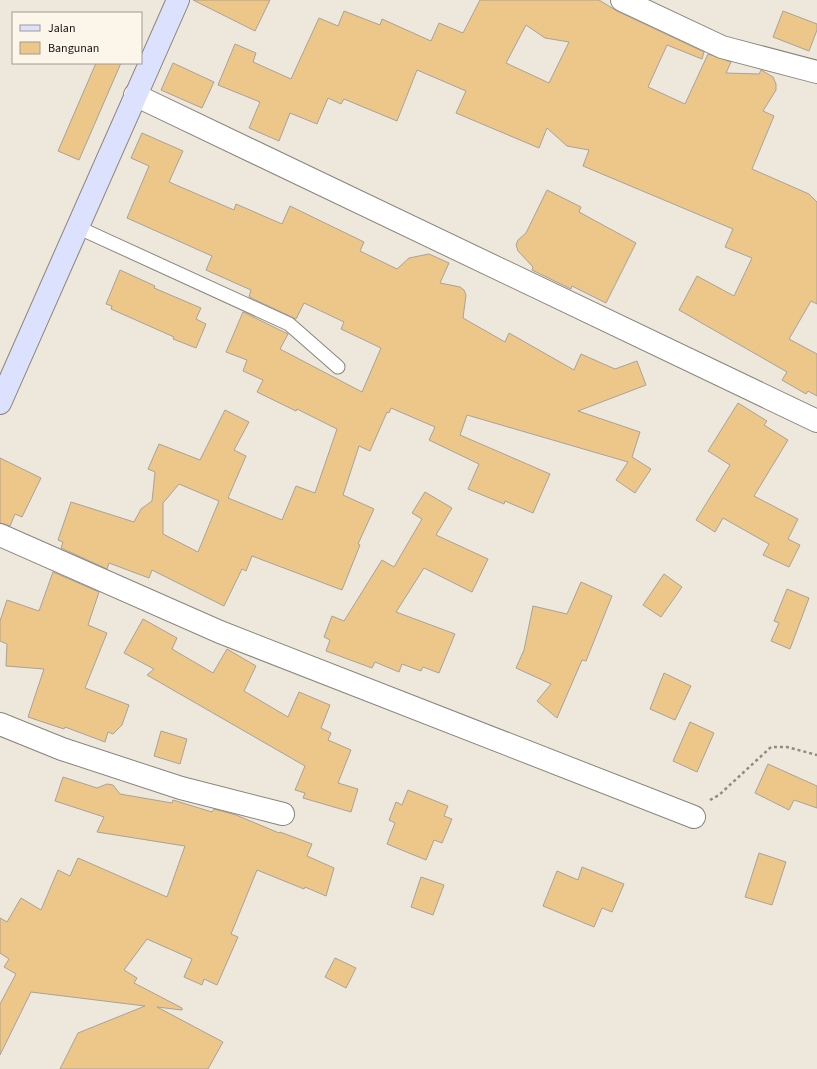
<svg xmlns="http://www.w3.org/2000/svg" width="817" height="1069" font-family="'Source Sans 3',sans-serif">
<style>
.building{fill:#edc78a;stroke:#a8a298;fill-rule:evenodd}
.lines{fill:none;stroke-linecap:round;stroke-linejoin:round}
.service-casing{stroke:#8b847b;stroke-width:15}
.minor-casing{stroke:#8b847b;stroke-width:24}
.secondary-casing{stroke:#8b847b;stroke-width:24}
.path{stroke:#8f8a82;stroke-width:2.5;stroke-dasharray:3 3;stroke-linecap:butt}
.service{stroke:#fff;stroke-width:13}
.minor{stroke:#fff;stroke-width:22}
.secondary{stroke:#dce1fe;stroke-width:22}
</style>
<rect width="100%" height="100%" fill="#eee7dc"/>
<g class="building">
<path d="M 193,0 L 270,0 L 255,31 Z"/>
<path d="M 480,0 L 599,0 L 617,11 L 704,52 L 702,59 L 667,45 L 648,87 L 685,104 L 708,54 L 731,62 L 726,73 L 759,74 L 761,70 L 773,77 L 776,84 L 776,90 L 763,111 L 774,116 L 752,169 L 809,194 L 817,202 L 817,304 L 811,301 L 789,339 L 817,354 L 817,396 L 808,391 L 806,394 L 782,380 L 787,372 L 679,310 L 697,276 L 734,296 L 752,258 L 725,247 L 733,229 L 583,166 L 589,150 L 567,146 L 547,128 L 539,148 L 456,113 L 466,91 L 417,70 L 397,121 L 344,99 L 341,104 L 328,98 L 317,124 L 290,113 L 279,141 L 249,128 L 260,102 L 218,85 L 235,44 L 256,53 L 253,62 L 291,79 L 319,18 L 338,26 L 344,11 L 380,25 L 382,19 L 431,41 L 439,23 L 463,33 ZM 526,25 L 545,38 L 569,42 L 549,83 L 506,63 Z"/>
<path d="M 783,11 L 817,24 L 817,30 L 809,51 L 773,37 Z"/>
<path d="M 96,63 L 121,63 L 79,160 L 58,151 Z"/>
<path d="M 173,63 L 214,82 L 202,108 L 161,90 Z"/>
<path d="M 142,133 L 183,151 L 169,182 L 234,210 L 236,204 L 282,224 L 290,206 L 364,242 L 360,251 L 397,269 L 409,258 L 429,254 L 449,263 L 440,283 L 460,287 L 464,290 L 466,295 L 463,318 L 505,342 L 509,333 L 574,370 L 581,354 L 615,369 L 637,361 L 646,385 L 578,411 L 640,432 L 632,457 L 651,469 L 635,493 L 616,480 L 628,462 L 467,415 L 460,435 L 550,474 L 533,513 L 505,501 L 504,504 L 468,489 L 479,464 L 429,440 L 435,427 L 391,408 L 389,413 L 387,412 L 370,451 L 359,446 L 343,495 L 374,509 L 358,544 L 360,545 L 342,590 L 252,556 L 246,571 L 242,569 L 224,606 L 152,570 L 149,578 L 109,563 L 107,569 L 61,548 L 63,542 L 58,540 L 71,502 L 134,522 L 141,509 L 152,501 L 155,472 L 148,469 L 159,444 L 200,460 L 225,410 L 249,422 L 234,450 L 246,456 L 228,498 L 282,520 L 296,486 L 315,493 L 337,429 L 297,409 L 296,411 L 257,392 L 263,380 L 243,371 L 247,360 L 226,352 L 243,312 L 288,334 L 280,349 L 362,392 L 381,348 L 341,329 L 344,322 L 304,303 L 296,319 L 249,297 L 251,290 L 206,270 L 212,256 L 127,218 L 149,166 L 131,158 ZM 179,484 L 219,501 L 198,552 L 163,534 L 163,503 Z"/>
<path d="M 547,190 L 581,207 L 579,212 L 636,243 L 606,303 L 572,286 L 571,289 L 532,270 L 533,267 L 518,251 L 516,245 L 518,240 L 526,233 Z"/>
<path d="M 120,270 L 155,286 L 154,288 L 201,308 L 196,319 L 206,324 L 196,348 L 173,339 L 174,337 L 111,309 L 112,306 L 106,304 Z"/>
<path d="M 738,403 L 767,421 L 764,425 L 788,440 L 754,496 L 798,519 L 788,539 L 800,545 L 789,567 L 763,555 L 769,544 L 723,518 L 715,532 L 696,520 L 730,465 L 708,451 Z"/>
<path d="M 0,458 L 41,478 L 22,517 L 15,514 L 10,526 L 0,523 Z"/>
<path d="M 425,492 L 452,508 L 436,535 L 488,559 L 472,592 L 424,568 L 396,612 L 455,634 L 439,673 L 423,667 L 421,671 L 402,664 L 399,672 L 375,662 L 372,668 L 326,651 L 330,640 L 324,637 L 332,616 L 344,621 L 382,560 L 394,567 L 422,519 L 412,513 Z"/>
<path d="M 53,572 L 99,592 L 88,625 L 107,633 L 85,688 L 129,705 L 122,725 L 113,734 L 108,732 L 105,742 L 65,727 L 64,729 L 28,717 L 44,669 L 6,666 L 7,644 L 0,641 L 0,621 L 7,600 L 39,611 Z"/>
<path d="M 664,574 L 682,587 L 661,617 L 643,605 Z"/>
<path d="M 581,582 L 612,596 L 586,661 L 582,660 L 557,718 L 537,701 L 551,684 L 516,668 L 524,650 L 533,606 L 567,614 Z"/>
<path d="M 787,589 L 809,598 L 790,649 L 771,641 L 779,623 L 774,621 Z"/>
<path d="M 143,619 L 177,638 L 172,649 L 213,673 L 227,649 L 256,666 L 244,691 L 288,717 L 299,692 L 330,705 L 321,728 L 331,733 L 328,740 L 351,750 L 338,783 L 358,789 L 351,812 L 303,798 L 305,793 L 295,790 L 305,766 L 147,675 L 154,669 L 124,653 Z"/>
<path d="M 664,673 L 691,686 L 675,720 L 650,709 Z"/>
<path d="M 690,722 L 714,733 L 697,772 L 673,761 Z"/>
<path d="M 161,731 L 187,739 L 180,764 L 154,756 Z"/>
<path d="M 768,764 L 817,786 L 817,808 L 794,800 L 789,810 L 755,793 Z"/>
<path d="M 63,777 L 97,788 L 107,784 L 113,785 L 120,794 L 172,803 L 173,800 L 212,812 L 214,809 L 236,815 L 279,833 L 280,832 L 312,844 L 307,856 L 334,868 L 326,896 L 305,887 L 304,889 L 257,870 L 231,934 L 238,937 L 217,985 L 204,979 L 202,985 L 184,977 L 192,959 L 147,939 L 124,970 L 137,978 L 134,983 L 182,1008 L 182,1010 L 157,1007 L 223,1042 L 208,1069 L 60,1069 L 78,1033 L 145,1006 L 31,992 L 0,1055 L 0,1004 L 16,974 L 4,967 L 9,959 L 0,953 L 0,918 L 7,922 L 21,898 L 41,910 L 58,870 L 70,876 L 78,858 L 167,897 L 185,846 L 97,832 L 104,817 L 55,801 Z"/>
<path d="M 408,790 L 448,806 L 444,816 L 452,819 L 442,843 L 434,840 L 426,860 L 387,844 L 395,823 L 389,820 L 396,802 L 402,805 Z"/>
<path d="M 759,853 L 786,862 L 772,905 L 745,897 Z"/>
<path d="M 582,867 L 624,884 L 612,912 L 602,908 L 594,927 L 543,906 L 557,871 L 578,880 Z"/>
<path d="M 421,877 L 444,885 L 433,915 L 411,907 Z"/>
<path d="M 335,958 L 356,968 L 346,988 L 325,977 Z"/>
</g>
<g class="lines">
<g class="service-casing">
<path id="service" d="M 77,227 L 289,324 L 338,367"/>
</g>
<g class="minor-casing">
<g id="minor">
<path d="M 622,0 L 722,47 L 817,72"/>
<path d="M 135,95 L 817,421"/>
<path d="M 0,535 L 220,632 L 694,817"/>
<path d="M 0,724 L 62,749 L 181,788 L 283,814"/>
</g>
</g>
<g class="secondary-casing">
<path id="secondary" d="M 0,403 L 178,0"/>
</g>
<path class="path" d="M 710,800 L 719,795 L 771,747 L 787,747 L 817,755"/>
<use href="#service" class="service"/>
<use href="#minor" class="minor"/>
<use href="#secondary" class="secondary"/>
</g>
<rect x="12" y="12" width="130" height="52" fill="#fcf5ea" stroke="#a09a92"/>
<rect x="20" y="25" width="20" height="6" fill="#dce1fe" stroke="#a09a92"/>
<text x="48" y="32" font-size="12" fill="#15120f">Jalan</text>
<rect x="20" y="42" width="20" height="12" fill="#edc78a" stroke="#a09a92"/>
<text x="48" y="52" font-size="12" fill="#15120f">Bangunan</text>
</svg>
